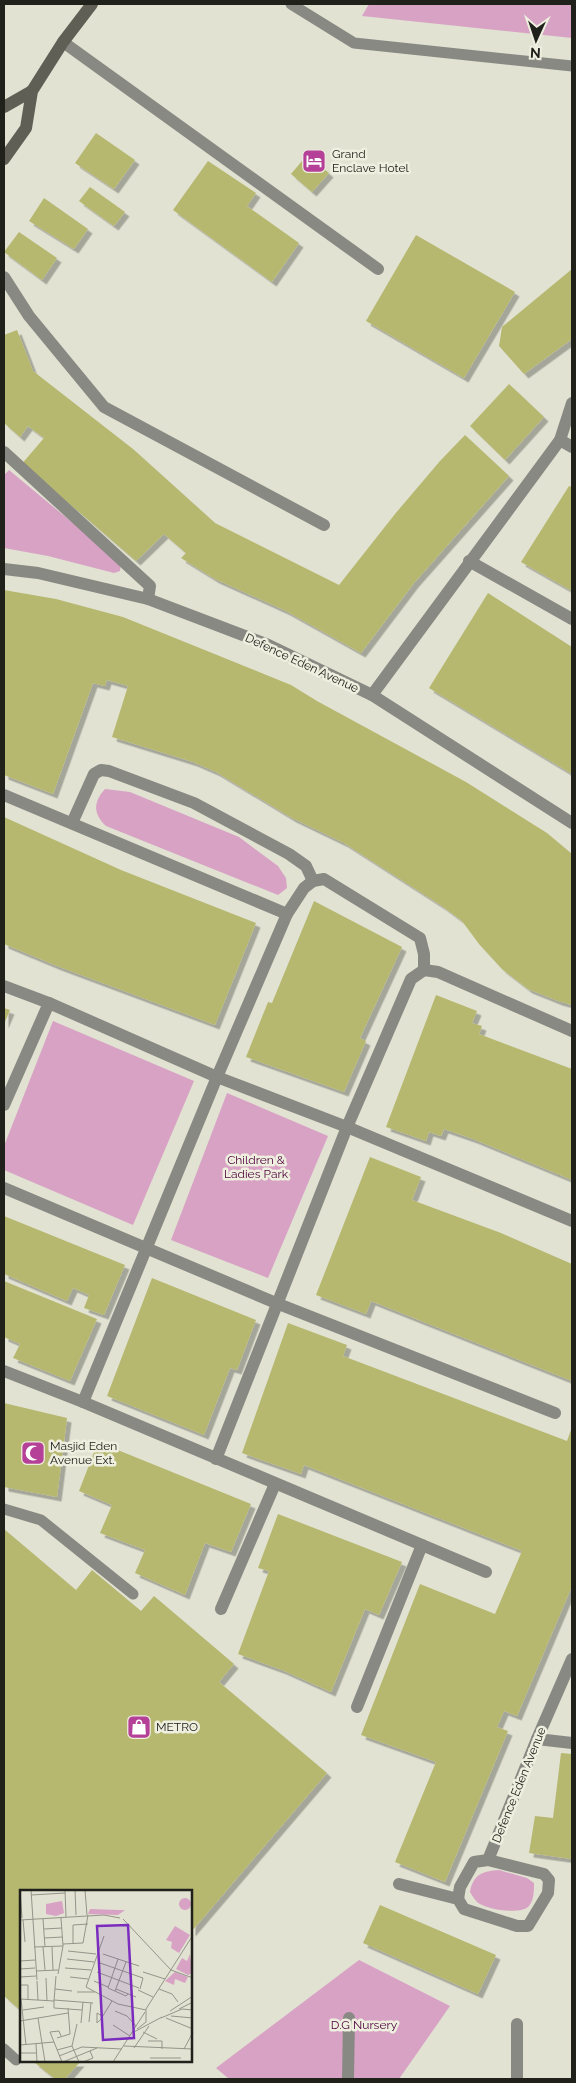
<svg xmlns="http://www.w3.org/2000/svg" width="576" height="2083" font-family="Raleway,sans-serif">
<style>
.green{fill:#d8a2c5}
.building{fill:#b7b86f;filter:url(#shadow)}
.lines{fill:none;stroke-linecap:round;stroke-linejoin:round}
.service{stroke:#888982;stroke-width:11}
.minor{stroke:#888982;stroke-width:12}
.secondary{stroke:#5f5f56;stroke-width:12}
.labels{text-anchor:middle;stroke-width:5;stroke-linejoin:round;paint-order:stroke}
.poi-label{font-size:12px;fill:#21211c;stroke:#eeefdf;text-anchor:start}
.street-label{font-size:12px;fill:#21211c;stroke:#eeefdf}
.park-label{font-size:12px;fill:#4e003d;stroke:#eeefdf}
.inset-road{fill:none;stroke:#949589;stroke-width:1}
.view{fill:#7b2cbf;fill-opacity:0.15;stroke:#7b2cbf;stroke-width:2.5}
.inset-edge{fill:none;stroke:#21211c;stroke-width:2.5}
</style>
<defs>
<filter id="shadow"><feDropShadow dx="4.5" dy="4.5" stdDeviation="0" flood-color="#0004"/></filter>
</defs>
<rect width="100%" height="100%" fill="#e1e2d2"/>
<g class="green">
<path d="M 369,4 L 572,4 L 572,38 L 362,16 Z"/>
<path d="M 9,470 L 121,563 L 120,571 L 114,573 L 48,556 L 4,548 L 4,475 Z"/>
<path d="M 105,789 L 130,792 L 239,837 L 278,866 L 286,878 L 287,888 L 278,895 L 106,826 C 93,814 93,802 105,789 Z"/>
<path d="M 53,1021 L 194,1081 L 133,1225 L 4,1170 L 4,1146 Z"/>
<path d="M 227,1093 L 328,1136 L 268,1278 L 171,1240 Z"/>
<path d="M 499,1870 L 527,1878 L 534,1883 C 534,1891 534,1900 529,1906 C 521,1915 486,1910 477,1902 C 474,1899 472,1895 470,1892 C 473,1875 482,1871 499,1870 Z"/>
<path d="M 359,1960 L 450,2006 L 399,2079 L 229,2079 L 216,2068 Z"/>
</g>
<g class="building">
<path d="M 96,133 L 135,160 L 114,189 L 75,163 Z"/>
<path d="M 307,155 L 329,173 L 312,192 L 291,174 Z"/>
<path d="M 208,161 L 256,193 L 247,206 L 299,243 L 272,282 L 173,210 Z"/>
<path d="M 90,187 L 125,212 L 114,226 L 79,201 Z"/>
<path d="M 44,198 L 88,229 L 74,249 L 29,221 Z"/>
<path d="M 19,232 L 57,258 L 42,280 L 4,252 Z"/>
<path d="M 416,235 L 515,292 L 464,378 L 366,321 Z"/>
<path d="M 572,269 L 572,339 L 524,374 L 499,346 L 502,327 Z"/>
<path d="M 17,330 L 33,371 L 133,449 L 215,523 L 339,585 L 395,514 L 440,461 L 465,435 L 509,476 L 414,583 L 361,653 L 286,611 L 215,579 L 181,558 L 186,553 L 164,534 L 136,561 L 78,511 L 20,466 L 44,438 L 28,426 L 20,437 L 4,423 L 4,335 Z"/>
<path d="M 509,384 L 544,417 L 505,460 L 470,426 Z"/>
<path d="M 569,486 L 572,487 L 572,591 L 521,562 Z"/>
<path d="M 4,590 L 56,599 L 123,617 L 291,685 L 317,701 L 466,782 L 547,833 L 572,854 L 572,1005 L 558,1001 L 528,989 L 502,969 L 479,944 L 462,921 L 442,906 L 344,843 L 292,818 L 216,772 L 193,762 L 112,737 L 128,686 L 107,680 L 105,686 L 93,683 L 53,794 L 4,775 Z"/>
<path d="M 488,593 L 572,647 L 572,774 L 429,688 Z"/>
<path d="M 4,817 L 121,870 L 256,923 L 215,1025 L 57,966 L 4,944 Z"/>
<path d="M 314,901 L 402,947 L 360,1038 L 366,1041 L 344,1092 L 246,1057 L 268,1002 L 272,1003 Z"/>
<path d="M 436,995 L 477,1011 L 472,1023 L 482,1026 L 479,1034 L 572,1069 L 572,1180 L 473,1139 L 444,1129 L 441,1136 L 429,1132 L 426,1141 L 386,1127 Z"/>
<path d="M 4,1008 L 10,1010 L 4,1024 Z"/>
<path d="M 370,1157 L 421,1177 L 412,1200 L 501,1233 L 572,1264 L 572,1381 L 371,1301 L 366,1314 L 316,1295 Z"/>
<path d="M 4,1216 L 125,1265 L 104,1315 L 84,1308 L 89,1295 L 73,1288 L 67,1301 L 4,1274 Z"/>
<path d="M 152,1278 L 256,1320 L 237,1370 L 230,1368 L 204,1435 L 107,1396 Z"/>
<path d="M 4,1281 L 97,1319 L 70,1381 L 13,1358 L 20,1344 L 4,1337 Z"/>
<path d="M 288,1323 L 347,1345 L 343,1356 L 567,1441 L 572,1427 L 572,1586 L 517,1716 L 504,1711 L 497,1727 L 508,1731 L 445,1882 L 395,1862 L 436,1762 L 361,1735 L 420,1584 L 495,1614 L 522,1551 L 304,1465 L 301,1474 L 242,1453 Z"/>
<path d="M 4,1403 L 67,1418 L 57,1497 L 4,1487 Z"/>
<path d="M 98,1442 L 251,1504 L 231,1552 L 205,1543 L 185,1595 L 135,1573 L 145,1550 L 100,1533 L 112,1505 L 79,1491 Z"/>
<path d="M 278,1514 L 402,1562 L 379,1615 L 365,1609 L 331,1692 L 282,1670 L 238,1654 L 269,1571 L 258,1568 Z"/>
<path d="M 4,1529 L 76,1590 L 92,1570 L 141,1611 L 154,1596 L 234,1664 L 219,1682 L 327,1773 L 191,1932 L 191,1892 L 21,1892 L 21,2011 L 4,1996 Z"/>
<path d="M 561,1753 L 572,1754 L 572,1859 L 529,1853 L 535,1816 L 553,1818 Z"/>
<path d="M 380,1905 L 496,1955 L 478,1994 L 363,1943 Z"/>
<path d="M 34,2062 L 80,2062 L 65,2079 L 55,2079 Z"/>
</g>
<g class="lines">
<g class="service">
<path d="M 291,4 L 354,43 L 572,66"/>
<path d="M 4,1509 L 41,1520 L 133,1594"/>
<path d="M 4,2049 L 16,2060"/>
</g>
<g class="minor">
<path d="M 63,42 L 378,269"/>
<path d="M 4,277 L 29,316 L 104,407 L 324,525"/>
<path d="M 560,440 L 572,447"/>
<path d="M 4,452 L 150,586 L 148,599"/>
<path d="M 469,561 L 572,619"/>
<path d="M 4,569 L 38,573 L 148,599 L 266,644 L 372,695 L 572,823"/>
<path d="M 372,695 L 560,440 L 572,403"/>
<path d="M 4,795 L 287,914"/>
<path d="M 72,823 L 94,774 L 101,770 L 109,771 L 194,803 L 289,854 L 306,866 L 313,881 L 324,879 L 420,938 L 424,954 L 424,970 L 411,979 L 347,1127 L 216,1459"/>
<path d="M 424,970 L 438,972 L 572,1031"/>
<path d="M 4,986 L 49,1003 L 217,1077 L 347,1127 L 572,1221"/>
<path d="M 4,1105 L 49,1003"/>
<path d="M 4,1188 L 276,1303 L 555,1413"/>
<path d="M 4,1371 L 83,1402 L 486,1572"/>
<path d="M 83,1402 L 217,1077 L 287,914 L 304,888 L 313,881"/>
<path d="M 221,1609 L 275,1484"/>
<path d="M 357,1707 L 422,1545"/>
<path d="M 537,1739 L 572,1743"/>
<path d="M 399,1884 L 458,1899 L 464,1909 L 517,1926 L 528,1926 L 548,1893 L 549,1880 L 544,1874 L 488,1860"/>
<path d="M 458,1899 L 460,1887 L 474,1862 L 488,1860 L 537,1739 L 572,1659"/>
<path d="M 517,2024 L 517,2079"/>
<path d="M 348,2079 L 349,2018"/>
</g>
<g class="secondary">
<path d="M 4,107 L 32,91"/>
<path d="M 4,159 L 26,128 L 32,91 L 63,42 L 92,4"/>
</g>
</g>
<defs>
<g id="hotel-square" transform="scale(1.25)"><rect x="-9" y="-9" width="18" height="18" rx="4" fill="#b54097" stroke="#eeefdf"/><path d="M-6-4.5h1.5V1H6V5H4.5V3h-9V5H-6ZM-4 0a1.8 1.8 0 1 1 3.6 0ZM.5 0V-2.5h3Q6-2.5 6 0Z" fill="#fff"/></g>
<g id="mosque-square" transform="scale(1.25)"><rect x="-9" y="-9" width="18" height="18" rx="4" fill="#b54097" stroke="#eeefdf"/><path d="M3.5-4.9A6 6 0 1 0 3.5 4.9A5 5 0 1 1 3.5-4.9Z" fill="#fff"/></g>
<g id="shop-square" transform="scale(1.25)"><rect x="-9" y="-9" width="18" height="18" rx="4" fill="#b54097" stroke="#eeefdf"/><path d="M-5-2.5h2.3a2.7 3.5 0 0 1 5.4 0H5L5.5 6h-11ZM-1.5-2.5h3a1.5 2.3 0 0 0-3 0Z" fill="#fff"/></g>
</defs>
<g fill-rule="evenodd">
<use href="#hotel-square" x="314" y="161"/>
<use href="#mosque-square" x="33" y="1453"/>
<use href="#shop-square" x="139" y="1727"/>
</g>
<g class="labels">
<g class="poi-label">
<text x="332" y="158">Grand<tspan x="332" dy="14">Enclave Hotel</tspan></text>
<text x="50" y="1450">Masjid Eden<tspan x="50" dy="14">Avenue Ext.</tspan></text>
<text x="156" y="1731">METRO</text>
</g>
<g class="street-label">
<text transform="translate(302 663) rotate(25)" y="4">Defence Eden Avenue</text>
<text transform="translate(519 1785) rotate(-68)" y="4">Defence Eden Avenue</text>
</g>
<g class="park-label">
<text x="256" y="1164">Children &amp;<tspan x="256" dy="14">Ladies Park</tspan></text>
<text x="364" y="2029">D.G Nursery</text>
</g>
</g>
<g transform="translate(20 1890)">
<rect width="172" height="172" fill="#e1e2d2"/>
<path d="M159 14a6 6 0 1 1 12 0a6 6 0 1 1-12 0ZM 42,11 L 44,23 L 36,26 L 26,24 L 26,14 ZM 70,19 L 99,20 L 105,20 L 98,25 L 68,24 ZM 155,36 L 170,45 L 159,63 L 151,58 L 152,52 L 146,50 ZM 170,64 L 172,83 L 168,85 L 156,79 L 162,68 L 167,71 ZM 155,82 L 168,87 L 165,93 L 155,89 L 154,95 L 145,91 Z" fill="#d8a2c5"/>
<path class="inset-road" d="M 0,0 L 2,28M 11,0 L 17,90M 45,0 L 46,27M 55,0 L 56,25M 65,0 L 67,25M 85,0 L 105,0M 11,5 L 45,3M 23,29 L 25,57M 103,29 L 151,80 L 173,88M 0,30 L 84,25 L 100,28M 3,30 L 5,52M 24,39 L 42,38M 84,46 L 66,97 L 98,114 L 126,120M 24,48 L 43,47M 43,54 L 63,53 L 68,25M 53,54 L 53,35 L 68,34M 14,57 L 43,56M 23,57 L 25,80M 32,57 L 33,80M 48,61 L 76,64M 83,64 L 119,76M 47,69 L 74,72M 98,69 L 88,98 L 106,106 L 108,104M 0,71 L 15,70M 80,73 L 123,88 L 120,99M 45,78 L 71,80M 0,79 L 15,78M 16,81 L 38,80M 77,82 L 119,98M 123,82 L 145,89M 38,84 L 43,56 L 41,28M 0,87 L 16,86M 50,87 L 68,89M 26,88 L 27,111M 17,91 L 18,110M 74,91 L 88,97M 0,95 L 8,95 L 8,109M 35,99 L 52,101M 96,99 L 116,107M 139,99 L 152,104 L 158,112M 118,100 L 133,107M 95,101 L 106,72M 57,102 L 75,102M 0,109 L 34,111 L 36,86M 1,109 L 6,155M 34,110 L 73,113M 34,111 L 34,118 L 62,120M 159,119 L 173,112M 3,120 L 24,117M 95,121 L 107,126 L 116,136M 150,121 L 173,106M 82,126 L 77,123 L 77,133 L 81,129 L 92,111M 151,126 L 173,128M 18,128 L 25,172M 141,128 L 162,119 L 173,120M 146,128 L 173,139M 0,131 L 48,123M 69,132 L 71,113M 61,133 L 63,112M 57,134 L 52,156 L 59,172M 93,135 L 110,146M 117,139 L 126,132 L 126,119 L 173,45M 123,142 L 137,149M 112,143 L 142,127M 37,148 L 50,144 L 48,118M 128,151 L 142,151 L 142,159M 34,152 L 30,142 L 39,141 L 41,146M 16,154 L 17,172M 0,155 L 34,152 L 42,172M 104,156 L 173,159M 114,158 L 129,136M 164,159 L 173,142M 37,160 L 52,156M 0,163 L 17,163M 39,166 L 62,157 L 102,159M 130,168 L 161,168M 43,172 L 77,158M 63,172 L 73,168 L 70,161M 93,172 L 125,122"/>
<path class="view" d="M 108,35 L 114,148 L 83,150 L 77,36 Z"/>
<rect width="172" height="172" class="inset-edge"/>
</g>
<rect width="576" height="2083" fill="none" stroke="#21211c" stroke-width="10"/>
<g transform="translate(536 40) rotate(183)" stroke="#eeefdf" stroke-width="4" paint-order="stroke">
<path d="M0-4L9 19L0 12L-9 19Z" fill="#21211c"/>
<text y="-8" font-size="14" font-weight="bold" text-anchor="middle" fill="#21211c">N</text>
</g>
</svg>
